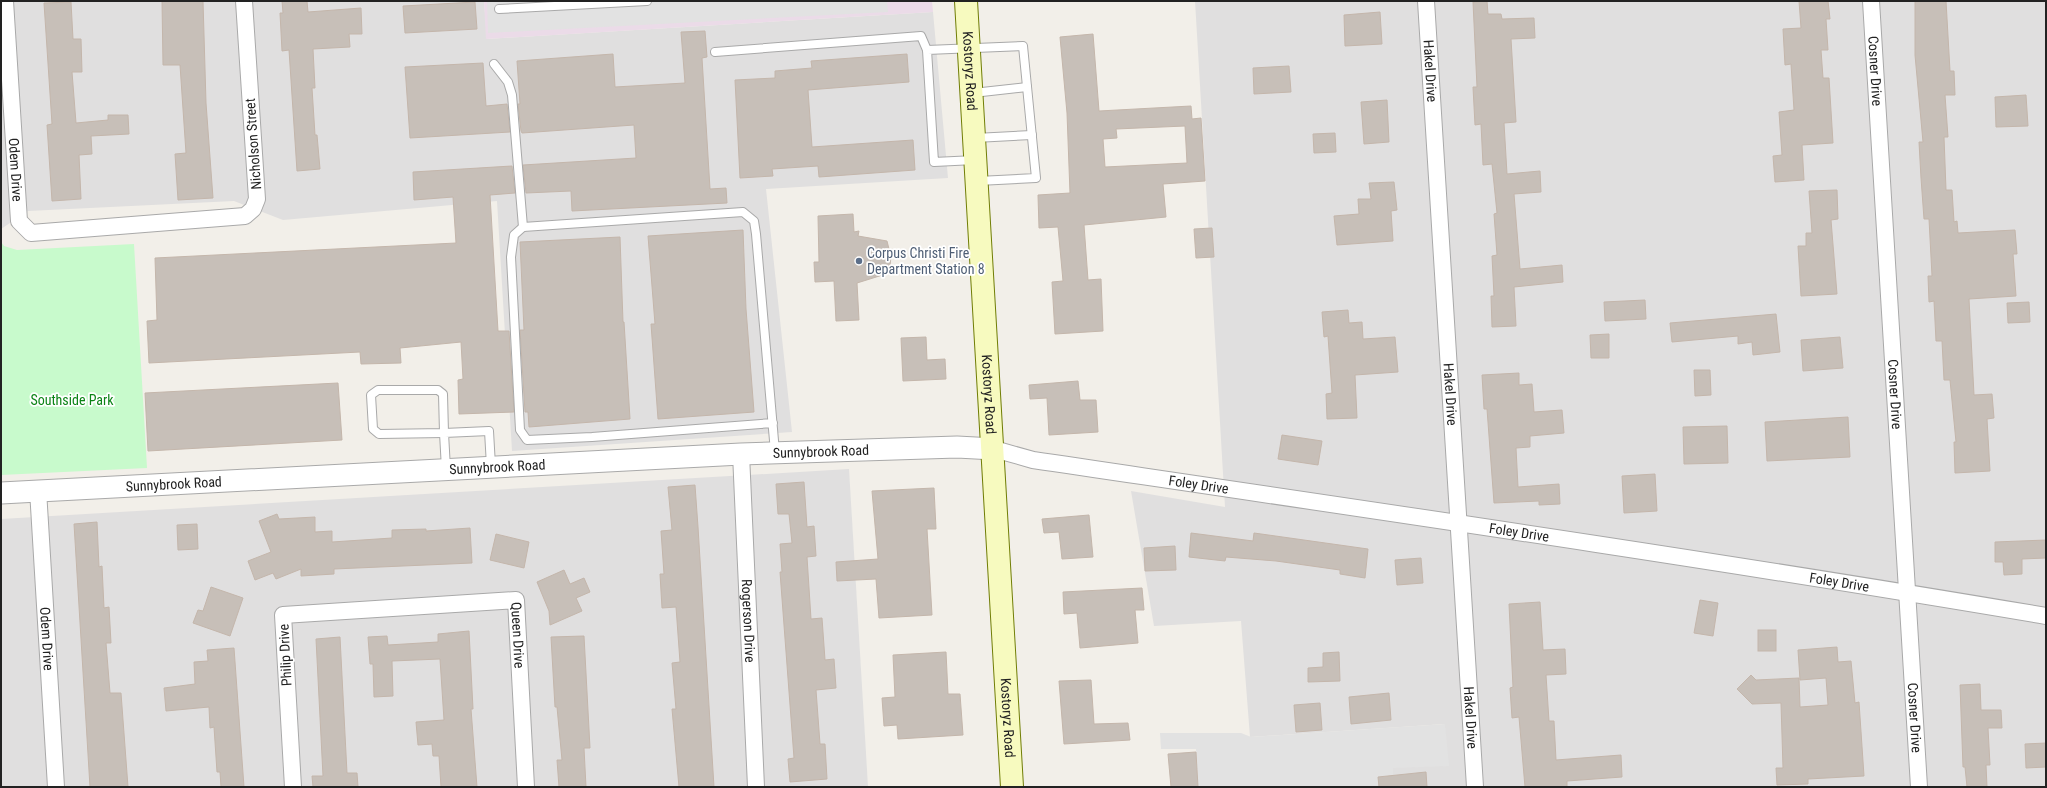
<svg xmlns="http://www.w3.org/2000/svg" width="2047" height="788" font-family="'Roboto Condensed',sans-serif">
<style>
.residential{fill:#e0dfdf}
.industrial{fill:#ebdbe8}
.park{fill:#c8facc}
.parking{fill:#e2e2e2}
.building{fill:#c7bfb8;stroke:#c4b6ab;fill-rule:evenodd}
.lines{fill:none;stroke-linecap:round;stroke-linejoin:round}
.service-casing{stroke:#a9a9a9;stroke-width:10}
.minor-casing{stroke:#a9a9a9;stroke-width:18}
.tertiary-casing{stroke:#a9a9a9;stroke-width:23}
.secondary-casing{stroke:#707d05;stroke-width:24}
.service{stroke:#fff;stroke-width:8}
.minor{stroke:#fff;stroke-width:16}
.tertiary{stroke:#fff;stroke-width:21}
.secondary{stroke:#f7fabf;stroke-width:22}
.service-dot{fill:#5c6f8a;stroke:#fff;stroke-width:1.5}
.labels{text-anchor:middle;stroke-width:3.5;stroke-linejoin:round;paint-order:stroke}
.street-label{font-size:14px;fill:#222;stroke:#fff}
.service-label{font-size:14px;fill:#4e5e75;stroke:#fff;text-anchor:start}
.park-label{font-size:14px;fill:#0c8416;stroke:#fff}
</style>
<rect width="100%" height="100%" fill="#f2efe9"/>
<g class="residential">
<path d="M 1,1 L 484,1 L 487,39 L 933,12 L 948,178 L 766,189 L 792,432 L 512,451 L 497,201 L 283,220 L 234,201 L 28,211 L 1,229 Z"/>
<path d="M 1195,1 L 2046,1 L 2046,787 L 1375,787 L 1393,783 L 1393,768 L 1445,724 L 1250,737 L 1241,621 L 1154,626 L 1131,491 L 1225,507 Z"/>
<path d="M 849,469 L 868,787 L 1,787 L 1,519 Z"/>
</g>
<path class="industrial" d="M 484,1 L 932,1 L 933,12 L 486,39 Z"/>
<path class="park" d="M 1,242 L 4,246 L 17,250 L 134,244 L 147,468 L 1,475 Z"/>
<g class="parking">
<path d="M 487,1 L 887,1 L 888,12 L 488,33 Z"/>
<path d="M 1445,724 L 1449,766 L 1393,768 L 1393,783 L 1375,787 L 1198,787 L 1196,749 L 1161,749 L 1160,733 L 1241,733 L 1251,737 Z"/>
</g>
<g class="building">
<path d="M 162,1 L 203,1 L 206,103 L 213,198 L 178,200 L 175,154 L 186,153 L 180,65 L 163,65 Z"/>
<path d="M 282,1 L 307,1 L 308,12 L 361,8 L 362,34 L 349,34 L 350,47 L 313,49 L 315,88 L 312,88 L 315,135 L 317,135 L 320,169 L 297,171 L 289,50 L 282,51 L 280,13 L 283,13 Z"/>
<path d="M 1487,1 L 1488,14 L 1501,14 L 1502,19 L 1534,18 L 1535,38 L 1511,39 L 1516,122 L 1504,123 L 1507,174 L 1540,171 L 1541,192 L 1514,194 L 1520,269 L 1562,265 L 1563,282 L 1514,287 L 1516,326 L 1492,327 L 1491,296 L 1494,296 L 1492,256 L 1497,255 L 1494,214 L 1497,213 L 1492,164 L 1483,165 L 1481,124 L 1475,125 L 1473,87 L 1477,87 L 1473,2 Z"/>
<path d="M 1799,1 L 1828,1 L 1830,19 L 1826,19 L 1828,50 L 1821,50 L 1823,78 L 1829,78 L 1833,143 L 1802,145 L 1804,180 L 1775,182 L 1773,156 L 1782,155 L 1779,112 L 1794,110 L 1791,64 L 1785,65 L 1783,29 L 1801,28 Z"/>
<path d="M 1915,1 L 1946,1 L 1950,71 L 1954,71 L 1955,95 L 1945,95 L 1948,137 L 1944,137 L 1946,190 L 1952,190 L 1954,222 L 1957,221 L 1958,233 L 2015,230 L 2017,254 L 2013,254 L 2016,296 L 1969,299 L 1974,395 L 1992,394 L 1994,418 L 1987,419 L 1990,471 L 1955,473 L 1954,442 L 1956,442 L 1950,380 L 1944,380 L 1942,341 L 1936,341 L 1934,301 L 1929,302 L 1928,276 L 1932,276 L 1929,219 L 1924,219 L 1921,178 L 1919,142 L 1923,142 L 1915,55 Z"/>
<path d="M 71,2 L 73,39 L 81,39 L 82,72 L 72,72 L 76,123 L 108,120 L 108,115 L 128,115 L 129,134 L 91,136 L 92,154 L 79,155 L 81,199 L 52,201 L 47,125 L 52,124 L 44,3 Z"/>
<path d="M 475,2 L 477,29 L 405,33 L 403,6 Z"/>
<path d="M 1380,12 L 1382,44 L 1345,46 L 1344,15 Z"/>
<path d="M 705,31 L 707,57 L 702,58 L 710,189 L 726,188 L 727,203 L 572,211 L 571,191 L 526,193 L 523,165 L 636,158 L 634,125 L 522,133 L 521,131 L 518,104 L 520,104 L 517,61 L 613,54 L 615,87 L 685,83 L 681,32 Z"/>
<path d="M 1093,34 L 1099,111 L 1191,106 L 1192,119 L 1201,118 L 1205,181 L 1163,184 L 1166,217 L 1084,225 L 1088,280 L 1101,279 L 1103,331 L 1055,334 L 1052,282 L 1063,281 L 1058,227 L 1039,228 L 1038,195 L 1070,193 L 1067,113 L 1060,37 ZM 1185,126 L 1187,163 L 1105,167 L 1103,139 L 1117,138 L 1116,129 Z"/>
<path d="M 907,54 L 909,82 L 808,90 L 812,147 L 913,140 L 915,170 L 819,177 L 818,166 L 772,169 L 773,176 L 740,178 L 735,80 L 775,78 L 775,71 L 812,68 L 811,61 Z"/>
<path d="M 483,63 L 486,106 L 507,104 L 510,132 L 410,138 L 405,67 Z"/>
<path d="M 1289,66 L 1291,92 L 1254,94 L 1253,68 Z"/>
<path d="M 2026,95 L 2028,126 L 1996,127 L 1995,97 Z"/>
<path d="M 1387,100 L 1389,142 L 1364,144 L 1361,102 Z"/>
<path d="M 1335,133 L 1336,152 L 1314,153 L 1313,134 Z"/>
<path d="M 512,166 L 515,193 L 490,195 L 498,331 L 509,331 L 514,412 L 459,414 L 458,380 L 463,379 L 461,342 L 400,348 L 401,363 L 361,364 L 360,352 L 149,363 L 147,321 L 157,320 L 155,258 L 456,243 L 453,197 L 414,200 L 413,172 Z"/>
<path d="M 1394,182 L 1397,210 L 1391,211 L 1393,241 L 1337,245 L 1334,216 L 1359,214 L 1358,199 L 1371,199 L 1369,183 Z"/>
<path d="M 1837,190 L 1838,219 L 1831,220 L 1837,294 L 1801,296 L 1798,246 L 1806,246 L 1806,233 L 1812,233 L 1809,191 Z"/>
<path d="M 853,214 L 854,232 L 859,231 L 858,236 L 887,241 L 891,257 L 889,273 L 857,283 L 859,320 L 836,321 L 834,281 L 815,282 L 814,262 L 819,262 L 818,216 Z"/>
<path d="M 1212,228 L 1214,257 L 1196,258 L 1194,229 Z"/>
<path d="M 743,230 L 746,309 L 754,412 L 658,419 L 651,324 L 655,324 L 648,236 Z"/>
<path d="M 620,237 L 623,322 L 624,322 L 630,419 L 529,427 L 528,412 L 525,412 L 520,330 L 524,330 L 520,242 Z"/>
<path d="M 1645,300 L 1646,319 L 1605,321 L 1604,302 Z"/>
<path d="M 2029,302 L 2030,322 L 2008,323 L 2007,303 Z"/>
<path d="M 1348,310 L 1349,323 L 1362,322 L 1363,339 L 1395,337 L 1398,372 L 1355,375 L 1357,418 L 1327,419 L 1326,394 L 1332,393 L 1328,336 L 1324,337 L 1322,312 Z"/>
<path d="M 1776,314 L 1780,352 L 1753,355 L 1752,342 L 1738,344 L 1738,336 L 1672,342 L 1670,323 Z"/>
<path d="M 1609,334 L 1609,358 L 1591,358 L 1590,335 Z"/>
<path d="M 926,337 L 927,360 L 945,359 L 946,379 L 903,381 L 901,338 Z"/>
<path d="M 1840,337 L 1843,368 L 1803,371 L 1801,340 Z"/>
<path d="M 1694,370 L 1710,370 L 1711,395 L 1695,396 Z"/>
<path d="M 1519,373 L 1519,385 L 1532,384 L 1534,412 L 1562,410 L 1564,433 L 1530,436 L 1530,447 L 1516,448 L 1518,487 L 1559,484 L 1560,504 L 1539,505 L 1539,501 L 1494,503 L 1487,409 L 1484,409 L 1482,375 Z"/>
<path d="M 1078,381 L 1080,400 L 1096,400 L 1098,432 L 1049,435 L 1047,398 L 1030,399 L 1029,385 Z"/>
<path d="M 338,383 L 342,440 L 148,451 L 145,393 Z"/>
<path d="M 1848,417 L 1850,457 L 1767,461 L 1765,422 Z"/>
<path d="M 1727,426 L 1728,463 L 1684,464 L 1683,427 Z"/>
<path d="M 1282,435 L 1322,441 L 1318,465 L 1278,459 Z"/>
<path d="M 1655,474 L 1657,511 L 1624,513 L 1622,476 Z"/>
<path d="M 804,482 L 807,527 L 814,526 L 816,556 L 807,557 L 811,619 L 822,618 L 825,660 L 834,659 L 836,688 L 816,690 L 820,744 L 825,744 L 827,779 L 790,782 L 788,759 L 794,758 L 780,572 L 782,572 L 780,544 L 792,543 L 789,514 L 778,514 L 776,484 Z"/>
<path d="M 695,485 L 698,527 L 714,787 L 679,787 L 672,709 L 676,709 L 672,663 L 680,662 L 676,607 L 662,608 L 660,574 L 664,574 L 661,531 L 672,530 L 668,487 Z"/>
<path d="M 934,488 L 936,529 L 927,529 L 932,615 L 879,618 L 876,579 L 837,581 L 836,562 L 878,559 L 872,491 Z"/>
<path d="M 277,514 L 279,519 L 315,517 L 315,532 L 332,531 L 332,542 L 392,538 L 392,530 L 426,529 L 426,531 L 470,528 L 472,563 L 334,569 L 334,574 L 301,576 L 301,569 L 276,579 L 273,573 L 255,580 L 248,561 L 271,552 L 259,521 Z"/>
<path d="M 1089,515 L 1093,557 L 1062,559 L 1059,532 L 1044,533 L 1042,519 Z"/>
<path d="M 97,522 L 99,567 L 102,566 L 104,608 L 109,607 L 111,643 L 106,643 L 110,693 L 121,693 L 128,787 L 90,787 L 74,524 Z"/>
<path d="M 197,524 L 198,549 L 178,550 L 177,525 Z"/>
<path d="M 1191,533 L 1253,541 L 1254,533 L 1368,549 L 1365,578 L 1340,574 L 1340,570 L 1276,561 L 1226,557 L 1225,561 L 1189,557 Z"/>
<path d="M 496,534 L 529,542 L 524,568 L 490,560 Z"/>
<path d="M 2046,540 L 2046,558 L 2022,559 L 2022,574 L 2004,575 L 2003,562 L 1995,562 L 1995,542 Z"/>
<path d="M 1175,546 L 1176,570 L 1145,571 L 1144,548 Z"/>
<path d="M 1421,558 L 1423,583 L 1397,585 L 1395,560 Z"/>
<path d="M 564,570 L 570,584 L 584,578 L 590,592 L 576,598 L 582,611 L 550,625 L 549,611 L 537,582 Z"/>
<path d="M 211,587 L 243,598 L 230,636 L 193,623 L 198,610 L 203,611 Z"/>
<path d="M 1142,588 L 1144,610 L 1135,610 L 1138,643 L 1080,648 L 1077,613 L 1064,614 L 1063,592 Z"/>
<path d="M 1700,600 L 1718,603 L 1713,636 L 1694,633 Z"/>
<path d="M 1540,602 L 1543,650 L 1565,649 L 1566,674 L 1546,675 L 1549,721 L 1554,721 L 1556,760 L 1621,755 L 1622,777 L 1567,781 L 1567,787 L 1525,787 L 1519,717 L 1512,718 L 1510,688 L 1513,687 L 1509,604 Z"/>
<rect x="1758" y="630" width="18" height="21"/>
<path d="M 469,631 L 473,709 L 471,709 L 477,787 L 441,787 L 439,756 L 433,756 L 432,744 L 418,745 L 416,722 L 444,720 L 440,659 L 392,661 L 393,696 L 374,697 L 373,664 L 370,664 L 368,637 L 387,636 L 388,645 L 438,642 L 438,634 Z"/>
<path d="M 584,636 L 590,748 L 584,748 L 586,787 L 559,787 L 557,760 L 562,760 L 557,707 L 555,707 L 551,637 Z"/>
<path d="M 340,637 L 347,773 L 357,773 L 358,787 L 313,787 L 312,776 L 323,776 L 316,639 Z"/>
<path d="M 1837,647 L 1838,662 L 1851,661 L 1855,703 L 1859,702 L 1864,776 L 1808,779 L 1808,784 L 1777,785 L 1776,768 L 1783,768 L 1781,703 L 1752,704 L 1737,689 L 1751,675 L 1756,680 L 1799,678 L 1800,707 L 1828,705 L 1826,678 L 1800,680 L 1798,650 Z"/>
<path d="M 234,648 L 244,787 L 221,787 L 220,772 L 217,772 L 214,727 L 210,728 L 209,707 L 166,711 L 164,688 L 195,684 L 194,662 L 208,661 L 207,650 Z"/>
<path d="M 946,652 L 948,694 L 960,694 L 963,735 L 898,739 L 897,725 L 884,726 L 882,698 L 895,697 L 893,655 Z"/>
<path d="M 1339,652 L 1340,681 L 1308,682 L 1308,668 L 1323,667 L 1323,653 Z"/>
<path d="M 1091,680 L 1094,724 L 1128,723 L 1130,740 L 1064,744 L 1059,681 Z"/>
<path d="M 1980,684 L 1981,710 L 2001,710 L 2002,728 L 1988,728 L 1990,765 L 1986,765 L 1987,787 L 1967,787 L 1965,767 L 1963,767 L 1960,685 Z"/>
<path d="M 1389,693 L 1391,720 L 1351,724 L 1349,697 Z"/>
<path d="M 1320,703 L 1322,730 L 1296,732 L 1294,705 Z"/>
<path d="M 2046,743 L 2046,767 L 2026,768 L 2025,744 Z"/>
<path d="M 1196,752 L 1198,787 L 1171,787 L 1168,754 Z"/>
<path d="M 1426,772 L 1427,787 L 1379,787 L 1378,777 Z"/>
</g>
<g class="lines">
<g class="service-casing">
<g id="service">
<path d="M 499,9 L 647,1"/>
<path d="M 715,52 L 921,36 L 927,50"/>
<path d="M 494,64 L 508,82 L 512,95 L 523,227"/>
<path d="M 973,93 L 1027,87"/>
<path d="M 975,138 L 1032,135"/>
<path d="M 975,160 L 934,162 L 927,50 L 1023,46 L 1036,178 L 978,181"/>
<path d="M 378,390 L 438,390 L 443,394 L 444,433 L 379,434 L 373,429 L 371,395 Z"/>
<path d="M 773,423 L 592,437 L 527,440 L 520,430 L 511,257 L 514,235 L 523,227 L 743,212 L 754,221 L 756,234 L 775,452"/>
<path d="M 446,469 L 444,433 L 489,431 L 491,466"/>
</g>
</g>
<g class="minor-casing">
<g id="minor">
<path id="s1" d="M 5,1 L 19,221 L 31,233 L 245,216 L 253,209 L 257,199 L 244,1"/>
<path id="s2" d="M 1426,1 L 1475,787"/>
<path id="s3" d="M 1871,1 L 1919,787"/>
<path id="s4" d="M 994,449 L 1033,460 C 1371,510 1709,559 2046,616"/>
<path id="s5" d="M 741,454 L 756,787"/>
<path id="s6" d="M 38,490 L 56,787"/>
<path id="s7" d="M 293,787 L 283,615 L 516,600 L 526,787"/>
</g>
</g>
<g class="tertiary-casing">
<g id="tertiary">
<path id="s8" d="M 1,493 L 741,454 L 957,447 L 994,449"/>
</g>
</g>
<g class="secondary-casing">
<g id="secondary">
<path id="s9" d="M 966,1 L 1012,787"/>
</g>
</g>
<use href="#service" class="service"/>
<use href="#minor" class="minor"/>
<use href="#tertiary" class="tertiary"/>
<use href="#secondary" class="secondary"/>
</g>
<circle class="service-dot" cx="859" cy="261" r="4"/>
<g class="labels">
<g class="street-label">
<text dy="5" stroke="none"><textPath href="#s9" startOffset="70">Kostoryz Road</textPath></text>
<text dy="5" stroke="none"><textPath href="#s2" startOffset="70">Hakel Drive</textPath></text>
<text dy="5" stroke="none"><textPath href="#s3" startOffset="70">Cosner Drive</textPath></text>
<text transform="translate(253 144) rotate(-94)" y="5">Nicholson Street</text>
<text dy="5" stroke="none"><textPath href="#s1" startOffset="169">Odem Drive</textPath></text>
<text dy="5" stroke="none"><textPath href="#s9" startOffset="394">Kostoryz Road</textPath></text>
<text dy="5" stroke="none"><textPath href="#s2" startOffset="394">Hakel Drive</textPath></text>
<text dy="5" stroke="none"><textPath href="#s3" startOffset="394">Cosner Drive</textPath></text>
<text dy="5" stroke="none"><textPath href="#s8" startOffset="821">Sunnybrook Road</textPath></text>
<text dy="5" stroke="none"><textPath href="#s8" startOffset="497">Sunnybrook Road</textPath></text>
<text dy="5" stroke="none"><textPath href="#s8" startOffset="173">Sunnybrook Road</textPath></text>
<text dy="5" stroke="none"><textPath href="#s4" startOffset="208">Foley Drive</textPath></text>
<text dy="5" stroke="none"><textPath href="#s4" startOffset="532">Foley Drive</textPath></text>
<text dy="5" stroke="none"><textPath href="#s4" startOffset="856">Foley Drive</textPath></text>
<text dy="5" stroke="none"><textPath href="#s5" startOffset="167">Rogerson Drive</textPath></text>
<text dy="5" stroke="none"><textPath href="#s7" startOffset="441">Queen Drive</textPath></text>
<text dy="5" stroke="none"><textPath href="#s6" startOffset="149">Odem Drive</textPath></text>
<text transform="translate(285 655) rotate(-93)" y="5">Philip Drive</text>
<text dy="5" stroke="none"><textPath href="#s9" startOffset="718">Kostoryz Road</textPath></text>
<text dy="5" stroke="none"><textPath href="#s2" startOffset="718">Hakel Drive</textPath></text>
<text dy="5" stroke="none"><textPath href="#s3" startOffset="718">Cosner Drive</textPath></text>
</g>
<g class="service-label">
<text x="867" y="258">Corpus Christi Fire<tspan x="867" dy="16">Department Station 8</tspan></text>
</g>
<g class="park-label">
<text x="72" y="405">Southside Park</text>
</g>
</g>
<rect width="2047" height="788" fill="none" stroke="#222222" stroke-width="4"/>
</svg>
